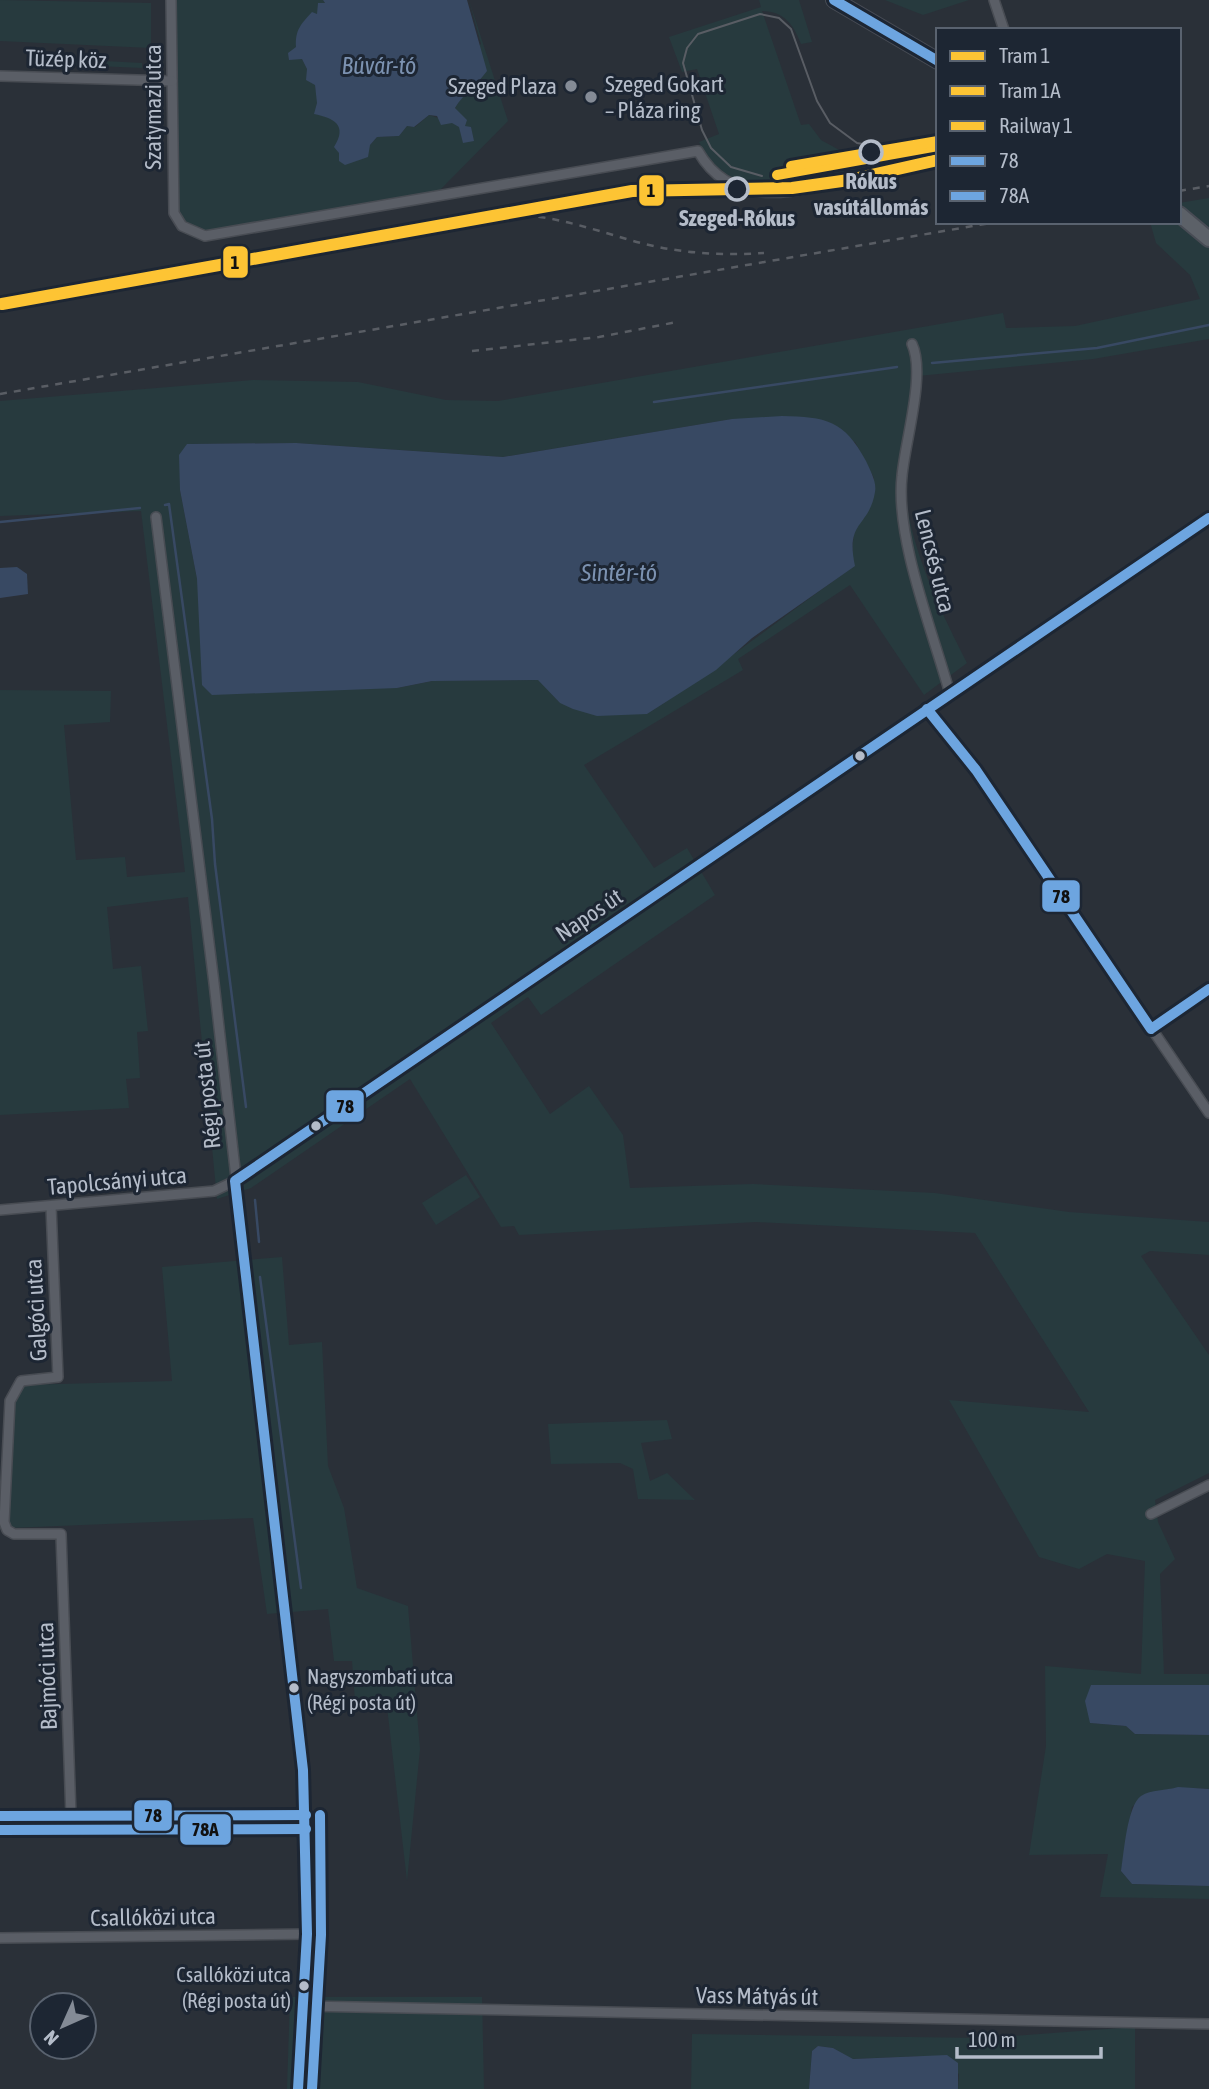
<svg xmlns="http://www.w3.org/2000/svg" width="1209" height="2089" font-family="'Asap Condensed',sans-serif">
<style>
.green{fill:#273a3e;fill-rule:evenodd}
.water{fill:#384963}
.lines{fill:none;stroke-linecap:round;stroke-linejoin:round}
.stream{stroke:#384963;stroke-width:2.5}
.minor-casing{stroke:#484c53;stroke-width:12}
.primary-casing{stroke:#484c55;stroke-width:18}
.minor{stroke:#5a5e66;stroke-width:9}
.primary{stroke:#5c6168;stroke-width:14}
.tram{stroke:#595d64;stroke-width:2}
.rail{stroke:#595d64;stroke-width:2.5;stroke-dasharray:7 7;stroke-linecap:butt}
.bus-1-casing{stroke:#1d2633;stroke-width:16}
.bus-2-casing{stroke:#1d2633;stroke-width:16}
.bus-1{stroke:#6da5e0;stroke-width:10}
.bus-2{stroke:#6da5e0;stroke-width:10}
.rail-1-casing{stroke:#1d2633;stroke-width:18}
.rail-1{stroke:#fdc434;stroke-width:12}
.tram-1-casing{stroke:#1d2633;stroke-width:16}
.tram-2-casing{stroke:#1d2633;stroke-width:16}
.tram-1{stroke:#fdc434;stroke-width:10}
.tram-2{stroke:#fdc434;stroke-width:10}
.poi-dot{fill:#848b96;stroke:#1d2633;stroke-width:2.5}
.stop-dot{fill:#1d2633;stroke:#b4bcc9;stroke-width:3.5}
.bus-dot{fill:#b4bcc9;stroke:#1d2633;stroke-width:2.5}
.labels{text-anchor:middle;stroke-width:6;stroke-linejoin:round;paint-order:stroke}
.bus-label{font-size:21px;fill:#b4bcc9;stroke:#1d2633;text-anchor:start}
.street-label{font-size:23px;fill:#b4bcc9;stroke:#1d2633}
.poi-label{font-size:23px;fill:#b4bcc9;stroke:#1d2633;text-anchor:start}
.stop-label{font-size:23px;font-weight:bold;fill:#b4bcc9;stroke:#1d2633}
.water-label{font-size:24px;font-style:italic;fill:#7c92b1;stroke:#1d2633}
.line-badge{stroke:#1d2633;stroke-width:2.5}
.pale-badge-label{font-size:19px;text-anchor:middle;font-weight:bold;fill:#111}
</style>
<rect width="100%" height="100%" fill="#2a3038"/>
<g class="green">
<path d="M 0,0 L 151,3 L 151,48 L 0,41 Z"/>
<path d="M 171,0 L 323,0 L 325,3 L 317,14 L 302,59 L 315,85 L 318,103 L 340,127 L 340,138 L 370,145 L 377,137 L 399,136 L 407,126 L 415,127 L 429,115 L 465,127 L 455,108 L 461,98 L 474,90 L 478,46 L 481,44 L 469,0 L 508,121 L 440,190 L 214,236 L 177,221 Z"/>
<path d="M 759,0 L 799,0 L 812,42 L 801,44 C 794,25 784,11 762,11 L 801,125 L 809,124 L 821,140 L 854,158 L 857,172 C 798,184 734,209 699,142 L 719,134 L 697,69 L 682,72 L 669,37 L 761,7 Z"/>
<path d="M 885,0 L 969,0 L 923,15 Z"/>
<path d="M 29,57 L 142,63 L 142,68 L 29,63 Z"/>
<path d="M 1209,198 L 1209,339 L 1093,359 L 918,376 C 914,411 904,450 905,484 C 907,543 941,612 967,663 L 924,695 L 850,585 L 738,659 L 743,670 L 584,765 L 654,868 L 687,848 L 715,895 L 541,1015 L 528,997 L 491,1023 L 550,1114 L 589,1086 L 623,1135 L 630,1188 L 753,1184 L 935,1193 L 1069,1212 L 1209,1222 L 1209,1255 L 1150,1251 L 1141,1256 L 1209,1355 L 1209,1473 L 1155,1500 L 1158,1522 L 1175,1559 L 1160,1574 L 1164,1674 L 1209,1674 L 1209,1685 L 1092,1685 L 1090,1723 L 1126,1726 L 1135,1734 L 1209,1735 L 1209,1789 C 1176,1787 1159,1786 1132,1807 L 1121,1871 L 1132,1884 L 1209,1886 L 1209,1899 L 1100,1897 L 1108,1854 L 1029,1855 L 1046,1746 L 1045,1666 L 1141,1674 L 1145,1561 L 1107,1554 L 1079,1569 L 1039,1557 L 949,1400 L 1089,1412 L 975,1233 L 756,1222 L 519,1235 L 514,1226 L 501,1227 L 410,1079 L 251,1188 L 217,1199 L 188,897 L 107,907 L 113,969 L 141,966 L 148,1031 L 137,1032 L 140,1078 L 126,1079 L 129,1108 L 0,1115 L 0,690 L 111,691 L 110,722 L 64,725 L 76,860 L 125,857 L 127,877 L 185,872 L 141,511 L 0,516 L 0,401 L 253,380 L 358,382 L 446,400 L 498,401 L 1003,313 L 1006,328 L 1075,326 L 1200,299 L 1190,275 L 1156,243 L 1150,222 L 1179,222 L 1179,203 ZM 732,419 L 855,442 L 874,478 C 862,508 848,534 854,566 C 785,615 719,668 647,714 L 560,703 L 539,680 L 432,681 L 397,688 L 337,688 L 197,579 L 180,490 L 188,444 L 296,443 L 503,457 Z"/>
<path d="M 466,1175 L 480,1197 L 436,1225 L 422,1203 Z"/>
<path d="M 282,1257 L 289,1345 L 322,1342 L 328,1466 L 344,1508 L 357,1588 L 408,1606 L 420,1749 L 407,1881 L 386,1698 L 355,1701 L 352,1661 L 334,1661 L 328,1609 L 267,1614 L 253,1518 L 9,1528 L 12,1404 L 22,1385 L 172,1381 L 162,1267 Z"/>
<path d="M 667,1420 L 672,1439 L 641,1443 L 650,1481 L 667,1473 L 695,1500 L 638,1499 L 633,1469 L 620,1463 L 551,1464 L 548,1424 Z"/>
<path d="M 290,1997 L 482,1997 L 484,2089 L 287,2089 Z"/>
<path d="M 1135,2027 L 1135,2089 L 958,2089 L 959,2074 L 922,2056 L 852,2059 L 833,2048 L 818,2046 L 812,2051 L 809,2089 L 691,2089 L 692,2034 L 984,2038 Z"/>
</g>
<g class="water">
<path d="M 323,0 L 467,0 L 487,71 C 476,86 463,94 455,108 L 467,120 L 465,126 L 471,127 L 474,141 L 463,143 L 459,127 L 452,123 L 441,125 L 437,116 L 429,115 L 414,127 L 407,126 L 399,136 L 377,137 L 370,145 L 368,157 L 345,165 L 339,161 L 339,153 L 334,147 C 348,125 334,118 314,114 L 317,103 L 315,85 L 306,80 L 307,69 L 302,59 L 289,60 L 288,53 L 296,47 C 295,30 301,24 312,12 L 317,14 L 318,3 L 325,3 Z"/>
<path d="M 782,416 C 826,417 844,420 866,461 C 870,470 877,482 875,492 C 869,528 845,520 855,566 L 752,638 L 716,670 L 647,714 L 597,716 L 573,709 L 560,703 L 538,680 L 432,681 L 397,688 L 212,695 L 202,685 L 197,579 L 180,490 L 179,455 L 187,444 L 296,443 L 503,457 L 732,419 Z"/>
<path d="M 17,567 L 27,574 L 28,594 L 0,598 L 0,568 Z"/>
<path d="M 1091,1685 L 1209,1685 L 1209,1735 L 1135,1734 L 1126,1726 L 1090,1723 L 1085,1701 Z"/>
<path d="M 1178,1787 L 1209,1789 L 1209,1886 L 1132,1884 L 1121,1871 C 1124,1853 1127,1806 1141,1796 C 1151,1789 1166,1791 1178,1787 Z"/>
<path d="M 818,2046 L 833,2048 L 853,2059 L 947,2055 L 958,2063 L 958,2089 L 809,2089 L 812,2051 Z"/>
</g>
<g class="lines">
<g class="stream">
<path d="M 932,363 L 1097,348 L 1209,325"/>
<path d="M 654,402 L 897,367"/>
<path d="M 165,505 L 169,504 L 212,819 L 215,864 L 246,1107"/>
<path d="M 0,522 L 140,508"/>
<path d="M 255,1200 L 259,1242"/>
<path d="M 260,1277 L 301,1588"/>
</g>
<g class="minor-casing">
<g id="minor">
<path d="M 171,0 L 174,213 L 182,226 L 205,236 L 698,151 C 739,224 828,181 890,167 C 905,163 922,161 938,158"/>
<path d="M 994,0 L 1004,30"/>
<path d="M 0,76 L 172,81"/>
<path d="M 912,344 C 926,374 905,441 902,476 C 895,538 933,632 950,694"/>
<path d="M 156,517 L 214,983 L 303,1770 L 307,1934 L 298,2089"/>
<path d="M 927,709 L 976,770 L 1209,1113"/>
<path d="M 1151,1029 L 1209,989"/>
<path d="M 51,1206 L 58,1377 L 21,1381 L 10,1401 L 4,1522 L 7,1530 L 14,1534 L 61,1534 L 71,1816"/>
<path d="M 0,1210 L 214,1191 L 235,1181 L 1209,518"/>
<path d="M 1151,1514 L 1209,1485"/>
<path d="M 0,1816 L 306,1815"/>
<path d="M 0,1938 L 307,1934"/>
<path d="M 304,2006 L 1209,2024"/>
</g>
</g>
<g class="primary-casing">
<g id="primary">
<path d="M 834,0 L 938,61"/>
<path d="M 1179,214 L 1209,239"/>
</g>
</g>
<use href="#minor" class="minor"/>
<use href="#primary" class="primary"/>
<path class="tram" d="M 762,176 L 731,167 L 711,148 L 702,130 L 683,63 L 687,48 L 698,34 L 760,14 L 779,18 L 791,29 L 817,101 L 830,123 L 857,143 L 893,149"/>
<g class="rail">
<path d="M 1179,191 L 1209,186"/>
<path d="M 0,301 L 279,250 L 504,214 C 552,215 585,227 630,240 C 674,253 719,256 764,253"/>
<path d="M 472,351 L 599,337 L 677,322"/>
<path d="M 0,394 L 996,222"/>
</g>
<g class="bus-1-casing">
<g id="bus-1">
<path d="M 834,0 L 938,61"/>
<path d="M 927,709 L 976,770 L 1151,1029 L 1209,989"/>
<path d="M 0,1816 L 306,1815"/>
<path d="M 298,2089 L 307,1934 L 303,1770 L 235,1181 L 1209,518"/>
</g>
</g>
<g class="bus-2-casing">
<g id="bus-2">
<path d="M 0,1830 L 306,1829"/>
<path d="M 312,2089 L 321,1935 L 320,1815"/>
</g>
</g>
<use href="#bus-1" class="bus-1"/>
<use href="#bus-2" class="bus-2"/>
<g class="rail-1-casing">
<path id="rail-1" d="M 2,304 L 632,191 L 792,188 L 849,180 L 938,160"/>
</g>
<use href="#rail-1" class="rail-1"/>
<g class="tram-1-casing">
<path id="tram-1" d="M 777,175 L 938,146"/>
</g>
<g class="tram-2-casing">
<path id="tram-2" d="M 791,166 L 938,141"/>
</g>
<use href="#tram-1" class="tram-1"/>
<use href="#tram-2" class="tram-2"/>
</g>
<g class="poi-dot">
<circle cx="571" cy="86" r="7"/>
<circle cx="591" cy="97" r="7"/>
</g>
<g class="stop-dot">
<circle cx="871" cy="152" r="11"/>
<circle cx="737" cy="189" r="11"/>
</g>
<g class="bus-dot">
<circle cx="860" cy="756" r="6"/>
<circle cx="316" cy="1126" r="6"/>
<circle cx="294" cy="1688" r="6"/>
<circle cx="304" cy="1986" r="6"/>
</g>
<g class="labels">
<g class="bus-label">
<text x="307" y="1684">Nagyszombati utca<tspan x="307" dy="26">(Régi posta út)</tspan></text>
<text x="291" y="1982" text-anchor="end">Csallóközi utca<tspan x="291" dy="26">(Régi posta út)</tspan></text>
</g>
<g class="street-label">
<text transform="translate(66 59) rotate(2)" y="8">Tüzép köz</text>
<text transform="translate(153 107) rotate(-90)" y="8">Szatymazi utca</text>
<text transform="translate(935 561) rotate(76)" y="8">Lencsés utca</text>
<text transform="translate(589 915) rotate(-34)" y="8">Napos út</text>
<text transform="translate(207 1095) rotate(-96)" y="8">Régi posta út</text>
<text transform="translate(117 1181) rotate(-5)" y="8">Tapolcsányi utca</text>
<text transform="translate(36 1310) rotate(-93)" y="8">Galgóci utca</text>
<text transform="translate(47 1676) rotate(-92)" y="8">Bajmóci utca</text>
<text transform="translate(153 1917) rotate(-1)" y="8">Csallóközi utca</text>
<text transform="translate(757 1996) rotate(1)" y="8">Vass Mátyás út</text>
</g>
<g class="poi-label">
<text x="605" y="92">Szeged Gokart<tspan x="605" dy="26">– Pláza ring</tspan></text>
<text x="557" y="94" text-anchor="end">Szeged Plaza</text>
</g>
<g class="stop-label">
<text x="871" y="189">Rókus<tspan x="871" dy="26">vasútállomás</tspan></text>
<text x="737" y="226">Szeged-Rókus</text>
</g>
<g class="water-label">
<text x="379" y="74">Búvár-tó</text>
<text x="619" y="581">Sintér-tó</text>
</g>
</g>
<g class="line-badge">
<rect x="638" y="174" width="27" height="33" rx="7" fill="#fdc434"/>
<rect x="222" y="245" width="27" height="34" rx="7" fill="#fdc434"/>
<rect x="1041" y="879" width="40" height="34" rx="7" fill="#6da5e0"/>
<rect x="325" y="1089" width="40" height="34" rx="7" fill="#6da5e0"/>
<rect x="133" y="1799" width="40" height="33" rx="7" fill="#6da5e0"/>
<rect x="179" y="1813" width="53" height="33" rx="7" fill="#6da5e0"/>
</g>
<g class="pale-badge-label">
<text x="651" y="197">1</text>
<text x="235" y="269">1</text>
<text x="1061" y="903">78</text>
<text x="345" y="1113">78</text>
<text x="153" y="1822">78</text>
<text x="205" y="1836">78A</text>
</g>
<rect x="936" y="28" width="245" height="196" fill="#1d2633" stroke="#59626f" stroke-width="2"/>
<rect x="950" y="51" width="35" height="10" fill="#fdc434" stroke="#59626f" stroke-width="2"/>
<text x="999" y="63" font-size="21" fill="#b4bcc9">Tram 1</text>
<rect x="950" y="86" width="35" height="10" fill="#fdc434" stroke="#59626f" stroke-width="2"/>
<text x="999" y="98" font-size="21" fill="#b4bcc9">Tram 1A</text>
<rect x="950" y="121" width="35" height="10" fill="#fdc434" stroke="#59626f" stroke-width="2"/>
<text x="999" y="133" font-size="21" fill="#b4bcc9">Railway 1</text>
<rect x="950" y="156" width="35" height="10" fill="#6da5e0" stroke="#59626f" stroke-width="2"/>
<text x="999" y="168" font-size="21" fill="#b4bcc9">78</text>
<rect x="950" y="191" width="35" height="10" fill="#6da5e0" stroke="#59626f" stroke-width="2"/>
<text x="999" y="203" font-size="21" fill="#b4bcc9">78A</text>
<g transform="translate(63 2026) rotate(225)"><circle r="33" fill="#1d2633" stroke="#59626f" stroke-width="2"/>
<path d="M0-5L12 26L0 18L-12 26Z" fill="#848b96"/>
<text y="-10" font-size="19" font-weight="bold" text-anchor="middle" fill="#b4bcc9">N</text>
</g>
<path d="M957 2047v10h144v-10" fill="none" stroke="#b4bcc9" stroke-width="3.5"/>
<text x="968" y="2047" font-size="21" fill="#b4bcc9" stroke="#1d2633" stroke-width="5" paint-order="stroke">100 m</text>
</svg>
